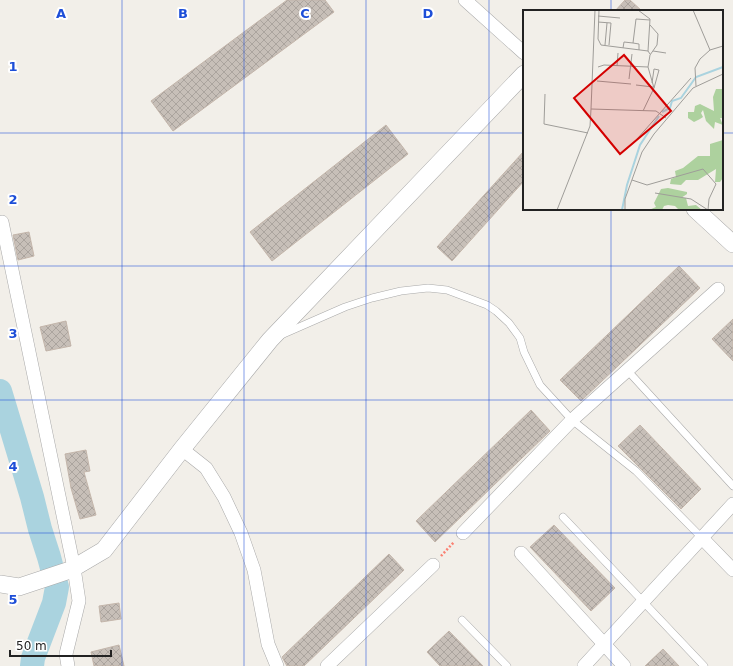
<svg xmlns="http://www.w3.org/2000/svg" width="733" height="666" font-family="'DejaVu Sans',sans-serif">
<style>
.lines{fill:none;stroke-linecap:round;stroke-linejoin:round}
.river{stroke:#aad3df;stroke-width:24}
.building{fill:url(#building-cross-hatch);stroke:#c4b6ab}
.service-casing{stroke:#a9a9a9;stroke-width:8}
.minor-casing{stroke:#a9a9a9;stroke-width:14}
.tertiary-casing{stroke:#a9a9a9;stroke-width:18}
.path{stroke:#fa8072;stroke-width:2.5;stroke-dasharray:2 2;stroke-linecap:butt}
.service{stroke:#fff;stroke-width:7}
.minor{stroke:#fff;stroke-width:13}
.tertiary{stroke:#fff;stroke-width:17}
.grid{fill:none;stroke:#1d4ed8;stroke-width:1;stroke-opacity:0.55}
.inset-river{fill:none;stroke:#aad3df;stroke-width:2}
.inset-road{fill:none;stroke:#9f9d99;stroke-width:1}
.view{fill:#d40000;fill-opacity:0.15;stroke:#d40000;stroke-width:2}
.inset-edge{fill:none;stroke:#222;stroke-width:2}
.grid-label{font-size:13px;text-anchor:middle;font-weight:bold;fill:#1d4ed8;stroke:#fff;stroke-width:4;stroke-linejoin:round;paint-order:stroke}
</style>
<defs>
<pattern id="building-cross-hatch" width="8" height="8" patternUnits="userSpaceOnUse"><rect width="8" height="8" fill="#c7bfb8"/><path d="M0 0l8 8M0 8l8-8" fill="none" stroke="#aba49e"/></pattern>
</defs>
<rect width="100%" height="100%" fill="#f2efe9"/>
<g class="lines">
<path class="river" d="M 0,391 L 32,497 L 40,529 L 49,557 L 57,587 L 54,603 L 33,658 L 32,666"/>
</g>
<g class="building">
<path d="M 287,0 L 325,0 L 334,12 L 173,131 L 151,101 Z"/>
<path d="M 625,0 L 630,0 L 642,11 L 615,11 Z"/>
<path d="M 386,125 L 408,154 L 272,261 L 250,232 Z"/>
<path d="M 524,151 L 524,181 L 452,261 L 437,247 Z"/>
<path d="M 29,232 L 34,256 L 18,260 L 13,235 Z"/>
<path d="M 679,266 L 700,288 L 581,401 L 560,380 Z"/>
<path d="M 733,319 L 733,361 L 712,339 Z"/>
<path d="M 66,321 L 71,346 L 46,351 L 40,327 Z"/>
<path d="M 531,410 L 550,431 L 435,542 L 416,521 Z"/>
<path d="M 640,425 L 701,489 L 681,509 L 618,446 Z"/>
<path d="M 86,450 L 90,471 L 84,472 L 96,515 L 80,519 L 71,488 L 65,454 Z"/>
<path d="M 554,525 L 615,588 L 591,611 L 530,547 Z"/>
<path d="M 389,554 L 404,570 L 304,666 L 287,666 L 282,657 Z"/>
<path d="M 119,603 L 121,619 L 101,622 L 99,606 Z"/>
<path d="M 449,631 L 483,666 L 440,666 L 427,652 Z"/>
<path d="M 119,645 L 124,666 L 94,666 L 91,652 Z"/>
<path d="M 663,649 L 679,666 L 645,666 Z"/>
</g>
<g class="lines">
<g class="service-casing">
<g id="service">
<path d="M 281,335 L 345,307 L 372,298 L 401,291 L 428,288 L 447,290 L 487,305 L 496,311 L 509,323 L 520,338 L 524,352 L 540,385 L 572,420 L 636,471 L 702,538"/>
<path d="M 627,370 L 733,486"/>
<path d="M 563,517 L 704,666"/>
<path d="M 462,620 L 507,666"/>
</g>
</g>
<g class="minor-casing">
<g id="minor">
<path d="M 465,0 L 524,53"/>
<path d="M 2,222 L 74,568 L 79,601 L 66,654 L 68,666"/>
<path d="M 182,449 L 206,468 L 224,497 L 241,533 L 254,570 L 268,644 L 277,666"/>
<path d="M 463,533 L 572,420 L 718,289"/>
<path d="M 702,538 L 733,570"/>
<path d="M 521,553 L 624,666"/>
<path d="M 327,666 L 433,565"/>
<path d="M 584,666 L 733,504"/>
</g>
</g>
<g class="tertiary-casing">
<g id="tertiary">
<path d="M 695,209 L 733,244"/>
<path d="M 0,584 L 19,587 L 70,570 L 104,550 L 182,449 L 270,340 L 524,74"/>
</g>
</g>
<path class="path" d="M 441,556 L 454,542"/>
<use href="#service" class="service"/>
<use href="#minor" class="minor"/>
<use href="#tertiary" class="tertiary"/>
</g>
<path class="grid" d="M 122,0 L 122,666M 244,0 L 244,666M 366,0 L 366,666M 489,0 L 489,666M 611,0 L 611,11M 0,133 L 524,133M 722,133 L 733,133M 611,209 L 611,666M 0,266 L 733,266M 0,400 L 733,400M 0,533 L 733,533"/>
<g transform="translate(523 10)">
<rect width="200" height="200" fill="#f2efe9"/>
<path d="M 193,79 L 200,79 L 200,108 L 197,108 L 200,115 L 192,112 L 191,119 L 183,111 L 180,100 L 178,103 L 180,107 L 177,109 L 171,112 L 165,108 L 165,102 L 171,102 L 172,96 L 177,94 L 191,101 L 190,87 ZM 200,130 L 200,168 L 197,172 L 192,172 L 193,159 L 175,170 L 163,170 L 158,175 L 147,174 L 148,169 L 153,167 L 152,161 L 160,158 L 175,146 L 187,146 L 187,134 ZM 145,178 L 164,182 L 164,184 L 158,188 L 163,188 L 165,196 L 173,195 L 179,200 L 156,200 L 152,196 L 145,195 L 141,196 L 139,200 L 126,200 L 133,197 L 131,193 L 138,179 Z" fill="#add19e"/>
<path class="inset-river" d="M 139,102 L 147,98 L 149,91 L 158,88 L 173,67 L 200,57M 99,200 L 104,175 L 117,135 L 136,106"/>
<path class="inset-road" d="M 72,0 L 68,99 L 133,101 L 143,108M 76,0 L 75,29 L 78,35 L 125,41 L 127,44M 115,0 L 127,9 L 125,41M 170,0 L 187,40 L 177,49 L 172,58 L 173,76M 75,6 L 97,8M 75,12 L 88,13 L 86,35M 110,33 L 113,9 L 127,10M 82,35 L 84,13M 100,38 L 101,32 L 110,33 L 116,34 L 116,40M 187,40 L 200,36M 130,41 L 143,43M 94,56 L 95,43M 75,57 L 81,55 L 125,57M 106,69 L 109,44M 74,71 L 108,74M 129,73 L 131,59 L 136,60 L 131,78M 113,75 L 130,77M 22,84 L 21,114 L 65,123M 120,101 L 131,78 L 125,57 L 127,45 L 134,35 L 135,24 L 127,15M 114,129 L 168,68M 109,170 L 124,175 L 180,159 L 193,174 L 186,189 L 185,200M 132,183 L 168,189 L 185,200M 34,200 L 67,116 L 68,99M 102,200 L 102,189 L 119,142 L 131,124 L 170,78 L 200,64"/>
<path class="view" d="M 101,45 L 148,101 L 97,144 L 51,88 Z"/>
<rect width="200" height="200" class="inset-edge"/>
</g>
<g class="grid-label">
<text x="61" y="18">A</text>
<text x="183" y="18">B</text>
<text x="305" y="18">C</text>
<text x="428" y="18">D</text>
<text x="13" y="71">1</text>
<text x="13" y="204">2</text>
<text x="13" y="338">3</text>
<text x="13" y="471">4</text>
<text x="13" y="604">5</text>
</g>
<path d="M10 650v6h101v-6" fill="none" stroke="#222222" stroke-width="2"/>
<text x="16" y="650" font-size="12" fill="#222222" stroke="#ffffff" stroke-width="3" paint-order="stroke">50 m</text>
</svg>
